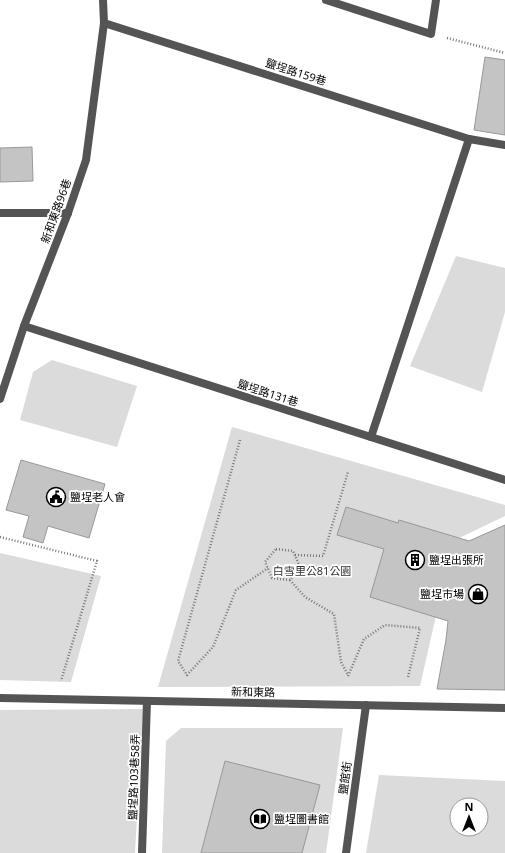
<svg xmlns="http://www.w3.org/2000/svg" width="505" height="853" font-family="'Noto Sans','Noto Sans TC',sans-serif">
<style>
.green{fill:#dbdbdb;fill-rule:evenodd}
.building{fill:#c4c4c4;stroke:#989898}
.lines{fill:none;stroke-linecap:round;stroke-linejoin:round}
.path{stroke:#767676;stroke-width:2.5;stroke-dasharray:1 2;stroke-linecap:butt}
.service{stroke:#545454;stroke-width:8}
.minor{stroke:#545454;stroke-width:8}
.labels{text-anchor:middle;stroke-width:3.5;stroke-linejoin:round;paint-order:stroke}
.street-label{font-size:11px;fill:#000;stroke:#fff}
.poi-label{font-size:11px;fill:#000;stroke:#fff;text-anchor:start}
.park-label{font-size:11px;fill:#323232;stroke:#fff}
</style>
<rect width="100%" height="100%" fill="#fff"/>
<g class="green">
<path d="M 456,256 L 505,268 L 505,312 L 482,392 L 410,366 Z"/>
<path d="M 52,360 L 137,386 L 117,447 L 20,420 L 33,372 Z"/>
<path d="M 232,427 L 505,505 L 505,516 L 453,541 L 420,686 L 158,687 Z"/>
<path d="M 0,553 L 101,576 L 71,682 L 0,680 Z"/>
<path d="M 143,709 L 135,853 L 0,853 L 0,710 Z"/>
<path d="M 181,728 L 343,728 L 326,853 L 162,853 L 166,741 Z"/>
<path d="M 379,775 L 505,781 L 505,853 L 366,853 ZM 457,805 L 481,805 L 481,829 L 457,829 Z"/>
</g>
<g class="building">
<path d="M 485,57 L 505,60 L 505,135 L 474,130 Z"/>
<path d="M 32,147 L 33,181 L 0,182 L 0,148 Z"/>
<path d="M 21,460 L 105,484 L 89,538 L 48,526 L 43,543 L 23,537 L 29,516 L 6,510 Z"/>
<path d="M 346,507 L 398,523 L 399,520 L 469,541 L 505,525 L 505,690 L 437,689 L 446,640 L 448,621 L 370,597 L 384,549 L 337,535 Z"/>
<path d="M 225,761 L 320,785 L 302,853 L 201,853 Z"/>
</g>
<g class="lines">
<g class="path">
<path d="M 447,38 L 505,53"/>
<path d="M 240,440 L 178,661 L 187,675 L 213,647 L 236,590 L 268,568"/>
<path d="M 0,537 L 97,561 L 61,681"/>
<path d="M 276,549 L 293,551 L 300,567 L 290,580 L 272,578 L 265,562 Z"/>
<path d="M 295,555 L 323,556 L 348,472"/>
<path d="M 290,580 L 305,597 L 334,614 L 341,662 L 348,675"/>
<path d="M 348,676 L 364,639 L 385,625 L 420,628 L 408,677"/>
</g>
<g class="service">
<path d="M 326,0 L 431,34 L 436,0"/>
<path d="M 104,23 L 469,139 L 505,145"/>
<path d="M 0,213 L 68,213"/>
<path d="M 24,326 L 505,480"/>
<path d="M 371,437 L 469,139"/>
</g>
<g class="minor">
<path d="M 0,399 L 24,326 L 68,213 L 86,160 L 104,23 L 103,0"/>
<path d="M 0,698 L 505,708"/>
<path d="M 142,853 L 147,701"/>
<path d="M 346,853 L 366,705"/>
</g>
</g>
<defs>
<g id="civic-ring" transform="scale(1)"><circle r="9.5" fill="#fff" stroke="#000" stroke-width="1.5"/><path d="M-.6-6.5H3V-4.5H.6V-3L4-1V1h2V6H-6V1h2V-1L-.6-3ZM-1.2 2.5V6h2.4V2.5Z" fill="#000"/></g>
<g id="building-ring" transform="scale(1)"><circle r="9.5" fill="#fff" stroke="#000" stroke-width="1.5"/><path d="M-4-6H4V6H1V3H-1V6H-4ZM-2.5-4.3h1.7v1.8h-1.7ZM.8-4.3h1.7v1.8H.8ZM-2.5-1h1.7V.8h-1.7ZM.8-1h1.7V.8H.8Z" fill="#000"/></g>
<g id="shop-ring" transform="scale(1)"><circle r="9.5" fill="#fff" stroke="#000" stroke-width="1.5"/><path d="M-5-2.5h2.3a2.7 3.5 0 0 1 5.4 0H5L5.5 6h-11ZM-1.5-2.5h3a1.5 2.3 0 0 0-3 0Z" fill="#000"/></g>
<g id="library-ring" transform="scale(1)"><circle r="9.5" fill="#fff" stroke="#000" stroke-width="1.5"/><path d="M-6-4Q-3-5.5-.7-3.5V5Q-3 3-6 4ZM6-4Q3-5.5 .7-3.5V5Q3 3 6 4Z" fill="#000"/></g>
</defs>
<g fill-rule="evenodd">
<use href="#civic-ring" x="56" y="497"/>
<use href="#building-ring" x="415" y="560"/>
<use href="#shop-ring" x="478" y="594"/>
<use href="#library-ring" x="260" y="819"/>
</g>
<g class="labels">
<g class="street-label">
<text transform="translate(296 72) rotate(18)" y="4">鹽埕路159巷</text>
<text transform="translate(56 211) rotate(-70)" y="4">新和東路96巷</text>
<text transform="translate(268 393) rotate(18)" y="4">鹽埕路131巷</text>
<text transform="translate(253 692) rotate(1)" y="4">新和東路</text>
<text transform="translate(134 777) rotate(-88)" y="4">鹽埕路103巷58弄</text>
<text transform="translate(345 778) rotate(-82)" y="4">鹽館街</text>
</g>
<g class="poi-label">
<text x="70" y="501">鹽埕老人會</text>
<text x="429" y="564">鹽埕出張所</text>
<text x="464" y="598" text-anchor="end">鹽埕市場</text>
<text x="274" y="823">鹽埕圖書館</text>
</g>
<g class="park-label">
<text x="312" y="575">白雪里公81公園</text>
</g>
</g>
<g transform="translate(469 817)"><circle r="19" fill="#ffffff" stroke="#999999"/>
<path d="M0-3L7 15L0 10L-7 15Z" fill="#000000"/>
<text y="-6" font-size="11" font-weight="bold" text-anchor="middle" fill="#000000">N</text>
</g>
</svg>
